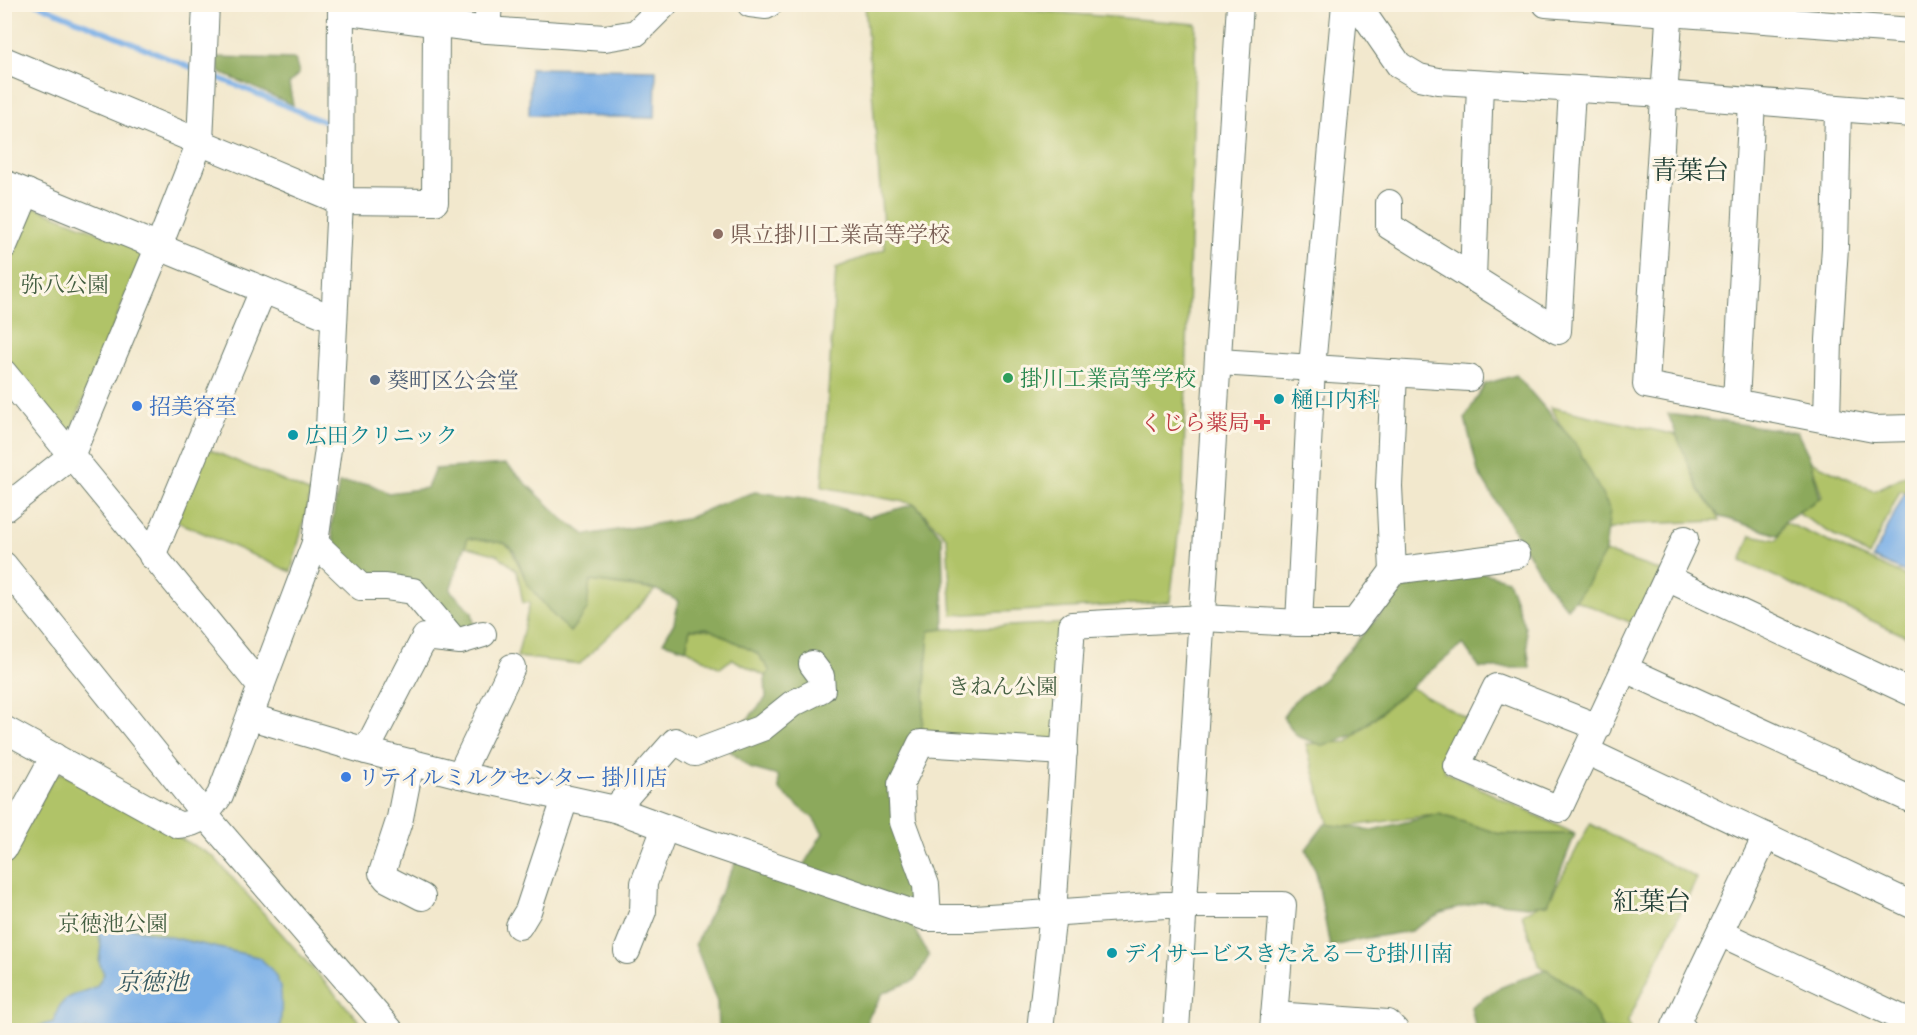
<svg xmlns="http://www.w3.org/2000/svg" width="1917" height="1035" font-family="'IM FELL English','Noto Serif JP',serif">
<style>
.green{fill:#b0c367;stroke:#68804e;stroke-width:1.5}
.forest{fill:#8ca95c;stroke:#567348;stroke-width:1.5}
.water{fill:#78aee7;stroke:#4c768e;stroke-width:1.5}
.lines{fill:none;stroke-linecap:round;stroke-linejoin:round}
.stream{stroke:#78aee7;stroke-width:5}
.minor-casing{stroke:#69796a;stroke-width:28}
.minor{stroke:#fff;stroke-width:26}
.education-dot{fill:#8d6e63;stroke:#fcf5e5;stroke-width:2}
.leisure-dot{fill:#2e9e5b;stroke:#fcf5e5;stroke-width:2}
.service-dot{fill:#5c6f8a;stroke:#fcf5e5;stroke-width:2}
.culture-dot{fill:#0f9aa8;stroke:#fcf5e5;stroke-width:2}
.shop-dot{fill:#3f7fe0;stroke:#fcf5e5;stroke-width:2}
.health-dot{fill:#e0444e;stroke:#fcf5e5;stroke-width:2}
.labels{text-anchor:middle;stroke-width:6;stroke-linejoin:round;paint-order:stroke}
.education-label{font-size:22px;fill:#785e54;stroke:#fcf5e5;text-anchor:start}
.park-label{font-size:22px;fill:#435e41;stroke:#fcf5e5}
.leisure-label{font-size:22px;fill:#27864d;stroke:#fcf5e5;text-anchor:start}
.service-label{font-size:22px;fill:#4e5e75;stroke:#fcf5e5;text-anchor:start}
.culture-label{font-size:22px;fill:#0d838f;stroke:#fcf5e5;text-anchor:start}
.shop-label{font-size:22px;fill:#366cbe;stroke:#fcf5e5;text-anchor:start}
.health-label{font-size:22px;fill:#be3a42;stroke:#fcf5e5;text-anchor:end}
.water-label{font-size:24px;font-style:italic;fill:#355961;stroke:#fcf5e5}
.quarter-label{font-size:26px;fill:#1f3d34;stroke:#fcf5e5}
</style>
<rect width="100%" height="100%" fill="#fcf5e5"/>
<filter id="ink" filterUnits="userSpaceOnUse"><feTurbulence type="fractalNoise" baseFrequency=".0167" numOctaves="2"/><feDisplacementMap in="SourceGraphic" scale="12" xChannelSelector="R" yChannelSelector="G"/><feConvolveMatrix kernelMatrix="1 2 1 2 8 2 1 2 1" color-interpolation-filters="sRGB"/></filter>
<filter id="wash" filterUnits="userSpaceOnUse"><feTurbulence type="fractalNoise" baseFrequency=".008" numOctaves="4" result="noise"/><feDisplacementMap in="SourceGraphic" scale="24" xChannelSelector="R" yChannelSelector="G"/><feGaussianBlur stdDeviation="1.35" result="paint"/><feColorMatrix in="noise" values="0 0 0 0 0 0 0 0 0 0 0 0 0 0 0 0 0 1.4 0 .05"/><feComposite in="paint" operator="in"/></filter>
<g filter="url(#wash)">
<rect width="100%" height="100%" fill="#f2e8cd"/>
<g class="green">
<path d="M 865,5 L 966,5 L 1196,24 L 1183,494 L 1170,602 L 952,615 L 947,538 L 915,504 L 822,487 L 836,268 L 885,249 Z"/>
<path d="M 32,206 L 140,249 L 142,256 L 71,431 L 64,432 L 5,357 L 5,269 Z"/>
<path d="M 1550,407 L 1676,435 L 1720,521 L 1633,524 L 1608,530 L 1607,504 Z"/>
<path d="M 206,448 L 311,493 L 291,572 L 176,521 Z"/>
<path d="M 1811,461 L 1874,491 L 1912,472 L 1912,491 L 1900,491 L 1869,556 L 1797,513 L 1822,497 Z"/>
<path d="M 1785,522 L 1912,579 L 1912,639 L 1741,561 L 1751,535 L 1777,540 Z"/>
<path d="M 468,538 L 505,543 L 511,549 L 528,585 L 551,612 L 590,581 L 655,590 C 632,616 604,638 580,664 L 517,657 L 530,602 L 523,603 L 517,571 L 498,555 L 465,546 Z"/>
<path d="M 1605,552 L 1661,571 L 1637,625 L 1575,600 Z"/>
<path d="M 1069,623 L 1064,752 L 921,739 L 929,630 Z"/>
<path d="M 690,629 L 711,630 L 757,653 L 770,671 L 765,676 L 732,659 L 720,668 L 686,649 Z"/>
<path d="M 1410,687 L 1468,719 L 1444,771 L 1575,834 L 1499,834 L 1439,814 L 1330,829 L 1306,744 L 1347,742 Z"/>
<path d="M 62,773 L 213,856 L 367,1030 L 5,1030 L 5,864 L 55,775 Z"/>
<path d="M 1590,824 L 1697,878 L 1628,1021 L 1630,1030 L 1603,1030 L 1578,989 L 1539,966 L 1522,914 L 1550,899 Z"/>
</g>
<g class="forest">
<path d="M 217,57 L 295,59 L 299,73 L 289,84 L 293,105 L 219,72 Z"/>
<path d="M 1516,375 L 1575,443 L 1610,510 L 1605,552 L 1584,589 L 1567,608 L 1546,583 L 1478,472 L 1465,418 L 1485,384 Z"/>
<path d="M 1668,414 L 1797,432 L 1809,456 L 1820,498 L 1786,520 L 1778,535 L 1719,516 L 1699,490 Z"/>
<path d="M 506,464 L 563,519 L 586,535 L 686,519 L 720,504 L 755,492 L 813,499 L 868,517 L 915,504 L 942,537 L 944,629 L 929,631 L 921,743 L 902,807 L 921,915 L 798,874 L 823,833 L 813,818 L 779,790 L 778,776 L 750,768 L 730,751 L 745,722 L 766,698 L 765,676 L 770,671 L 757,653 L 707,628 L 690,629 L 686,649 L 663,642 L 674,623 L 678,601 L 655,589 L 590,581 L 587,610 L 570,632 L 553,615 L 528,585 L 514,551 L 505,543 L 468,538 L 450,590 L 472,612 L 476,635 L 457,638 L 413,588 L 347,569 L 333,538 L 331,527 L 339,483 L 370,484 L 388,493 L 427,488 L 435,469 Z"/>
<path d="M 1481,572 L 1508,580 L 1525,628 L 1530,668 L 1480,668 L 1463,644 L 1353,735 L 1324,746 L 1297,736 L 1283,717 L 1294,701 L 1324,679 L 1409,581 Z"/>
<path d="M 1439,814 L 1500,834 L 1575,834 L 1548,904 L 1527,906 L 1484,901 L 1441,913 L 1411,931 L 1361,939 L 1330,947 L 1316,872 L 1306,849 L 1325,824 L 1372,830 Z"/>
<path d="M 737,860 L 903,909 L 929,956 L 915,980 L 883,993 L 868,1018 L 867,1030 L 718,1030 L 717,1002 L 695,944 Z"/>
<path d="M 1546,969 C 1576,988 1590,997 1603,1030 L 1476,1030 L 1471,1007 L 1497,989 Z"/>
</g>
<g class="water">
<path d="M 530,68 L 656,70 L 655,118 L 529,115 Z"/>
<path d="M 1904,494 L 1912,495 L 1912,575 L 1873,558 Z"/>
<path d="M 96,920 L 258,957 C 287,978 282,999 280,1030 L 35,1030 L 35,1027 L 54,1022 C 59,994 75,996 97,986 L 104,974 L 99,962 L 101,945 Z"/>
</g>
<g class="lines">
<g class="stream">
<path d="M 37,4 L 197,70"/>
<path d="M 211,75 L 332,125"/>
</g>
</g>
</g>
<g filter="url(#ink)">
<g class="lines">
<g class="minor-casing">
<g id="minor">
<path d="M 750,4 L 766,6 L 769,4"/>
<path d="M 1357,4 L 1399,65 L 1419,77 L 1438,81 L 1664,94 L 1912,114"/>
<path d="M 1546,4 L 1912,31"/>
<path d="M 1670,4 L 1646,385 L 1827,420 L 1829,340 L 1835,247 L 1838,109"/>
<path d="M 341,11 L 487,30 L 489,4"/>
<path d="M 487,30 L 605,38 L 636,33 L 665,4"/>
<path d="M 4,60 L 340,201 L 435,202 L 436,23"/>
<path d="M 4,183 L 334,319"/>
<path d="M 1389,203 L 1389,226 L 1473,278 L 1480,84"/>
<path d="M 4,246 L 27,192"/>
<path d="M 1473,278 L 1558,331 L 1572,90"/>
<path d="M 1219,362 L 1469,378"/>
<path d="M 4,373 L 261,687"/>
<path d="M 1736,401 L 1752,102"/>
<path d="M 1827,420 L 1874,429 L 1912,428"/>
<path d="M 4,509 L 71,456 L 159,246 L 200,142 L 206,4"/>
<path d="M 315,543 L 361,587 L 385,587 L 413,591 L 454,640"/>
<path d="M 152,556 L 263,290"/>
<path d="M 4,565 L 205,815 L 390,1030"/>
<path d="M 1393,571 L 1389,486 L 1394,373"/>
<path d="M 1667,578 L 1912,693"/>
<path d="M 1299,623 L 1312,367 L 1345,4"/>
<path d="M 1625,669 L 1912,800"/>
<path d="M 251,717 L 366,751 L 460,775 L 615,809 L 708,843 L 928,918 L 975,918 L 1165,905 L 1283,905 L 1273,1030"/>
<path d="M 1598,727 L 1496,687 L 1457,766 L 1559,809 L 1685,539"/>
<path d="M 4,729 L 178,825 C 200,825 208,812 220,795 L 315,543 L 328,449 L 340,201 L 341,4"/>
<path d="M 366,751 L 425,637 L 460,641 L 483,634"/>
<path d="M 1586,751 L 1912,905"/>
<path d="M 411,762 L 400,818 L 382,873 L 387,879 L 422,897"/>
<path d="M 460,775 L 512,667"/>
<path d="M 615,809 L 675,741 L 695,753 L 762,728 L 792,704 L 822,689 L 821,676 L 812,664"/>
<path d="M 4,848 L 54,756"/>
<path d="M 928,918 L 926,885 L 903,822 L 901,784 L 921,743 L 1064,752"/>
<path d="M 519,926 L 528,911 L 565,799"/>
<path d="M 1720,933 L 1912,1023"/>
<path d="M 627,951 L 643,911 L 644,883 L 665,828"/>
<path d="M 1274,1015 L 1388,1023 L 1395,1030"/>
<path d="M 1040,1030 L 1053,913 L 1072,625 L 1203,618 L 1299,623 L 1354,623 L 1393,571 L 1517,555"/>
<path d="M 1176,1030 L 1240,4"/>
<path d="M 1684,1030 L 1675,1026 L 1766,836"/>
</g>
</g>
<use href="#minor" class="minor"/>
</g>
</g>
<circle class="education-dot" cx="718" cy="234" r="6"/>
<circle class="leisure-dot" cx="1008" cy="378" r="6"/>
<circle class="service-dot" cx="375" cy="380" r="6"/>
<g class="culture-dot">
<circle cx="1279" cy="399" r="6"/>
<circle cx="293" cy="435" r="6"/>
<circle cx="1112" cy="953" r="6"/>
</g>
<g class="shop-dot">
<circle cx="137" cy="406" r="6"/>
<circle cx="346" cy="777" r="6"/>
</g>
<path class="health-dot" d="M1259 413h6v6h6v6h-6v6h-6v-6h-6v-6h6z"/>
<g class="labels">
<g class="education-label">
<text x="730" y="242">県立掛川工業高等学校</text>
</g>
<g class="park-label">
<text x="65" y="292">弥八公園</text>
<text x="1003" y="694">きねん公園</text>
<text x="113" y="931">京徳池公園</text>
</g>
<g class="leisure-label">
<text x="1020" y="386">掛川工業高等学校</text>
</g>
<g class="service-label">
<text x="387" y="388">葵町区公会堂</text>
</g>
<g class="culture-label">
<text x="1291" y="407">樋口内科</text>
<text x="305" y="443">広田クリニック</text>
<text x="1124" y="961">デイサービスきたえる－む掛川南</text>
</g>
<g class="shop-label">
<text x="149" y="414">招美容室</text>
<text x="358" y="785">リテイルミルクセンター 掛川店</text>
</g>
<g class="health-label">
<text x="1250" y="430">くじら薬局</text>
</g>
<g class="water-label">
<text x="152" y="990">京徳池</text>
</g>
<g class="quarter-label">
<text x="1690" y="179">青葉台</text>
<text x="1652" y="910">紅葉台</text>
</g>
</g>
<rect width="1917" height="1035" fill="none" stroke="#fcf5e5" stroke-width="24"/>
</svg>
